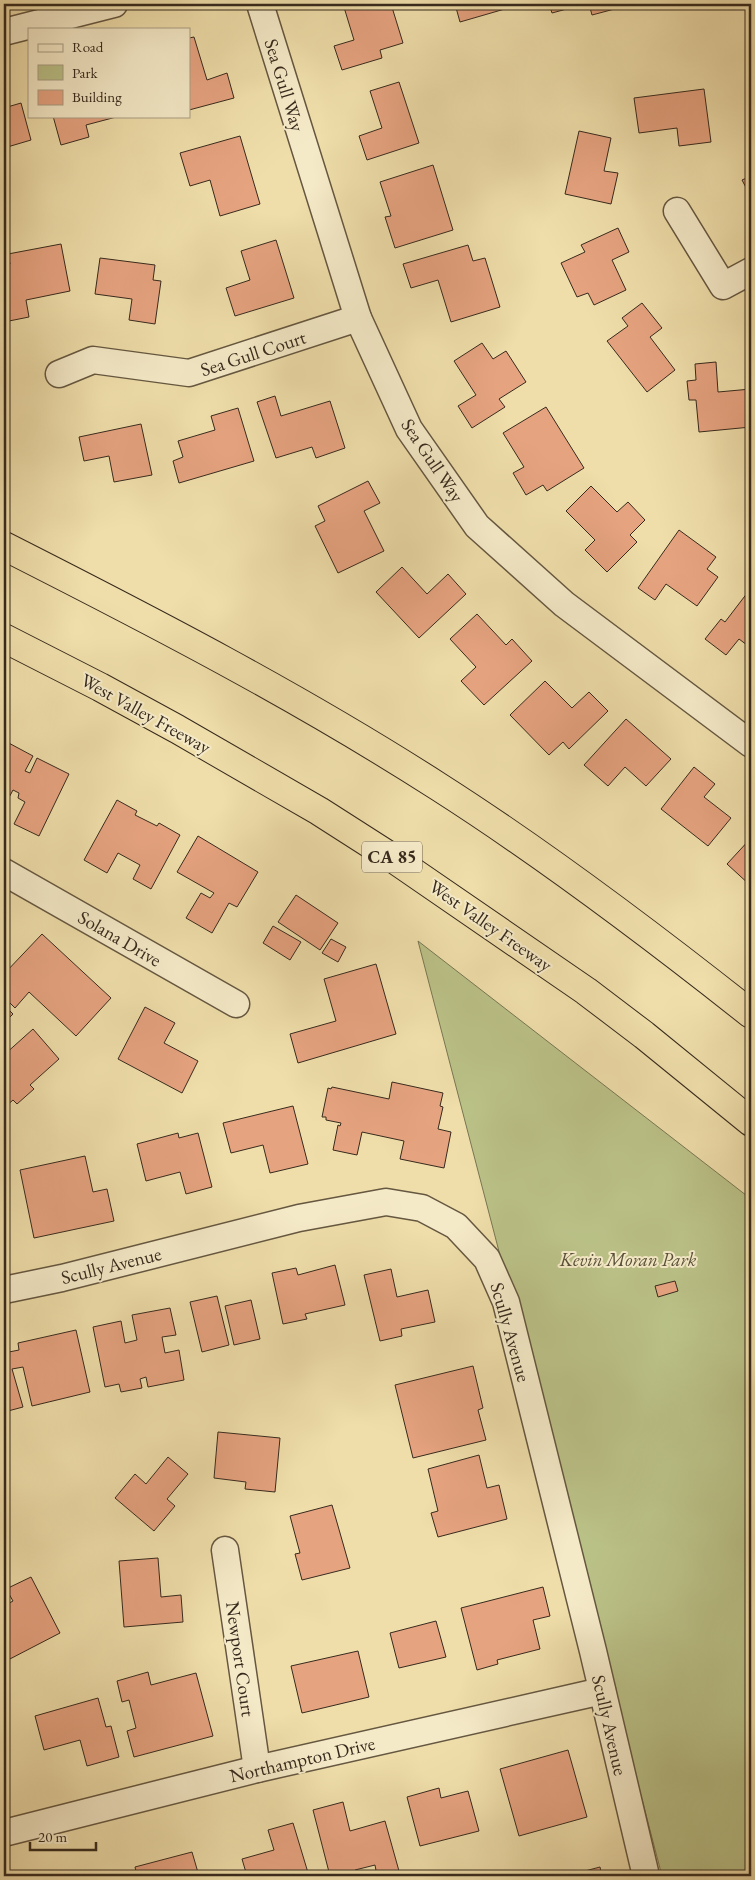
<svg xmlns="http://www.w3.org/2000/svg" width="755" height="1880" font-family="'EB Garamond',serif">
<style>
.green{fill:#bac187;stroke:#787652}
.building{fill:#e6a380;stroke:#372a1d}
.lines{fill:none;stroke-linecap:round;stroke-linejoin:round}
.minor-casing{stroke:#655740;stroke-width:29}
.motorway-casing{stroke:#372a1d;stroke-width:30}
.minor{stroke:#f5eac8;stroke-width:26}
.motorway{stroke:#efdeaa;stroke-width:28}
.labels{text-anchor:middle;stroke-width:4;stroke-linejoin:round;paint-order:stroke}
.shield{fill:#f5eac8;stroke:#706450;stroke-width:1}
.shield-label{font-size:18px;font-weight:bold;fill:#372a1d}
.street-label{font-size:19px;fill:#372a1d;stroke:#f5eac8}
.park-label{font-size:19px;font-style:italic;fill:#585038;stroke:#f5eac8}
</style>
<rect width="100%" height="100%" fill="#efdeaa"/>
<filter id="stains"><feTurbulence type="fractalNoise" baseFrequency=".004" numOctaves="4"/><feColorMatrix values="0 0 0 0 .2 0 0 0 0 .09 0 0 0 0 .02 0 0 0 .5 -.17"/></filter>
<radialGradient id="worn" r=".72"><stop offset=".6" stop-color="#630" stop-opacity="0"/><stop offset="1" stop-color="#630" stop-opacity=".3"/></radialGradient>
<path class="green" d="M 418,941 L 751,1199 L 751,1876 L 662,1876 Z"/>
<g class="building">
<path d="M 343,4 L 391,4 L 403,43 L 380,50 L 382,58 L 342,70 L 334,46 L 354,40 Z"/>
<path d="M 455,4 L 522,4 L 460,22 Z"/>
<path d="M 549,4 L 585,4 L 552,13 Z"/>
<path d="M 589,4 L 621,4 L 622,7 L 592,15 Z"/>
<path d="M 194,37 L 207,80 L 227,73 L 234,98 L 189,110 L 189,38 Z"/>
<path d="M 399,82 L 419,143 L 367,160 L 359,136 L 382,128 L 370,91 Z"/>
<path d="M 704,89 L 711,142 L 679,146 L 677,128 L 639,133 L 634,98 Z"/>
<path d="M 21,103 L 31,140 L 4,148 L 4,108 Z"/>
<path d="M 53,116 L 120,116 L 86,125 L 89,137 L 61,145 Z"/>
<path d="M 579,131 L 611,138 L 604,171 L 618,173 L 611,204 L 565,194 Z"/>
<path d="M 240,136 L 260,204 L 220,216 L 210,180 L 190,186 L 180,153 Z"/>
<path d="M 433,165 L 453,230 L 395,248 L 385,217 L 391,216 L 380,182 Z"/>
<path d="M 751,176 L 751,197 L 742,180 Z"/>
<path d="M 618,228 L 629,252 L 612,260 L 626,290 L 594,305 L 588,293 L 577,297 L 561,263 L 585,252 L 581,245 Z"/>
<path d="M 276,240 L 294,298 L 235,316 L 226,288 L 250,280 L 241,251 Z"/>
<path d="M 61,244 L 70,291 L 26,300 L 29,317 L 4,322 L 4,266 L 10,264 L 8,254 Z"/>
<path d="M 468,245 L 473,261 L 485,258 L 500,307 L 451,322 L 438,280 L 411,288 L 403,264 Z"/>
<path d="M 100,258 L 155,265 L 153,280 L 161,281 L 155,324 L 129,320 L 132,299 L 95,294 Z"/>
<path d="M 642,303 L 662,328 L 650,337 L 675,370 L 647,392 L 607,341 L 628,326 L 622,318 Z"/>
<path d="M 482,343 L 493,359 L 506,351 L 526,382 L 499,399 L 505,407 L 472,428 L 458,406 L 476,395 L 454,361 Z"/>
<path d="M 716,362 L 718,392 L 751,389 L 751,427 L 699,432 L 696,400 L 689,400 L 687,381 L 696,380 L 695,364 Z"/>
<path d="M 275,396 L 281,416 L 330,401 L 345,448 L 316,458 L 312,447 L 276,458 L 257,402 Z"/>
<path d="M 546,407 L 584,468 L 547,491 L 543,485 L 526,495 L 513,473 L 524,467 L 503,433 Z"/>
<path d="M 238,408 L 254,461 L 179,483 L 173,461 L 183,457 L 178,441 L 215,430 L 211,416 Z"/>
<path d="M 141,424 L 152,475 L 114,482 L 109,456 L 84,461 L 79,437 Z"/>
<path d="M 368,481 L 380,503 L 364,511 L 384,551 L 338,573 L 315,526 L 325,521 L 318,506 Z"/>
<path d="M 591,486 L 617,512 L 628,502 L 645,520 L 630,535 L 637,542 L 607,572 L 585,550 L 595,540 L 566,511 Z"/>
<path d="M 679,530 L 716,557 L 707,569 L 718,577 L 697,606 L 666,584 L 655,600 L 638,588 Z"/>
<path d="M 402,567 L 427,594 L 448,574 L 466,594 L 419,638 L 376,592 Z"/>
<path d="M 751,588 L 751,648 L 739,639 L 726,655 L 705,639 L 721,619 L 725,622 Z"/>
<path d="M 477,614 L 506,645 L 512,639 L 532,661 L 484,705 L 461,681 L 476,667 L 450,639 Z"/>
<path d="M 545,681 L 572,708 L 589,692 L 608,711 L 569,749 L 563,742 L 549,755 L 510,715 Z"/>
<path d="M 626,719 L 671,759 L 646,786 L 625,767 L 608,786 L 584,765 Z"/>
<path d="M 5,741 L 33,756 L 25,771 L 30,773 L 37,758 L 69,774 L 39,836 L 14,824 L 25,802 L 18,798 L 19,793 L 13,790 L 6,803 L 4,801 Z"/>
<path d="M 694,767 L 715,784 L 704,797 L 731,818 L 708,846 L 661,809 Z"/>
<path d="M 117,800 L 137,811 L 135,815 L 157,826 L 159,823 L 180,835 L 151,889 L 133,879 L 140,865 L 118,853 L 107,873 L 84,860 Z"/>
<path d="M 198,836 L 258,872 L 237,907 L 229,903 L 212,933 L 186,918 L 201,893 L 210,898 L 214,893 L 177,872 Z"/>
<path d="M 751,838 L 751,886 L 727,864 Z"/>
<path d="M 296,895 L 338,923 L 320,950 L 278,922 Z"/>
<path d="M 273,926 L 301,942 L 290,960 L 263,943 Z"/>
<path d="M 42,934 L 111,998 L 76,1036 L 29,992 L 15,1008 L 4,997 L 4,974 Z"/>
<path d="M 331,939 L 346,947 L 338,962 L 322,953 Z"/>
<path d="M 376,964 L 396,1034 L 298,1063 L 290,1034 L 336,1021 L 324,979 Z"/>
<path d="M 4,1005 L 13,1014 L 4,1023 Z"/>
<path d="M 145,1007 L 175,1023 L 164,1043 L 198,1061 L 182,1093 L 118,1059 Z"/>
<path d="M 33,1029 L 59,1059 L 30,1085 L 34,1089 L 17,1104 L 13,1100 L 4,1108 L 4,1055 Z"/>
<path d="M 392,1082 L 443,1093 L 440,1106 L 443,1107 L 438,1129 L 451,1132 L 444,1168 L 400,1159 L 404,1141 L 362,1132 L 357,1155 L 333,1150 L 338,1125 L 340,1126 L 341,1123 L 326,1120 L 326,1117 L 322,1117 L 328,1088 L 331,1089 L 332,1087 L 389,1099 Z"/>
<path d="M 293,1106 L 308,1164 L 270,1173 L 263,1145 L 231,1153 L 223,1123 Z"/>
<path d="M 178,1133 L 179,1138 L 198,1133 L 212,1187 L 186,1194 L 180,1172 L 146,1181 L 137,1144 Z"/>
<path d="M 85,1156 L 93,1192 L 107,1189 L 114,1221 L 34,1238 L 20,1170 Z"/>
<path d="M 4,1216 L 9,1237 L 4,1238 Z"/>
<path d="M 335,1265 L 345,1305 L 305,1314 L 307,1319 L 283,1324 L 272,1273 L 296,1268 L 298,1275 Z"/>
<path d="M 391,1269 L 397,1297 L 428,1290 L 435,1322 L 401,1329 L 402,1336 L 380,1341 L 364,1275 Z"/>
<path d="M 675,1281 L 678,1291 L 658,1297 L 655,1286 Z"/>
<path d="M 217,1296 L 229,1345 L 202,1352 L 190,1302 Z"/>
<path d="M 251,1300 L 260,1339 L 234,1345 L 225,1306 Z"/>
<path d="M 170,1308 L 176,1335 L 162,1337 L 165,1353 L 179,1350 L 184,1380 L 148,1387 L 146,1377 L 140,1379 L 142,1388 L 121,1392 L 119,1384 L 105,1387 L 93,1327 L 121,1321 L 125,1343 L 137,1340 L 132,1315 Z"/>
<path d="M 76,1330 L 90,1392 L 32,1406 L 23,1367 L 12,1369 L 23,1407 L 8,1411 L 4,1395 L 4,1353 L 19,1350 L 18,1343 Z"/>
<path d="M 473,1366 L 483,1408 L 478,1410 L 486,1440 L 413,1458 L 395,1385 Z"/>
<path d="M 218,1432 L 280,1438 L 275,1492 L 245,1489 L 246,1482 L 214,1478 Z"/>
<path d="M 479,1455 L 487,1488 L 499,1485 L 507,1519 L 438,1537 L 431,1513 L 438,1511 L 428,1469 Z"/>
<path d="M 168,1457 L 188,1474 L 167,1499 L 175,1506 L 154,1531 L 115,1498 L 135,1474 L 146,1484 Z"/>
<path d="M 332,1505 L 350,1568 L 302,1580 L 295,1554 L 300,1553 L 290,1516 Z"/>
<path d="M 158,1558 L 161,1597 L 181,1595 L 183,1622 L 124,1627 L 119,1561 Z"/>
<path d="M 31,1577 L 60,1633 L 6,1661 L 4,1656 L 4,1606 L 13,1601 L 6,1589 Z"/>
<path d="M 543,1587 L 550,1616 L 533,1620 L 540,1649 L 497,1660 L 498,1664 L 477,1670 L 461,1608 Z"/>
<path d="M 436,1621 L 446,1657 L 399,1668 L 390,1633 Z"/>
<path d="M 358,1651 L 369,1697 L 302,1713 L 291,1666 Z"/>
<path d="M 148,1672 L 151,1685 L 196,1673 L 213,1736 L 134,1757 L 127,1731 L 136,1728 L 129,1700 L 122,1702 L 117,1681 Z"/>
<path d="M 98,1698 L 106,1727 L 111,1726 L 119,1757 L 87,1766 L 80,1740 L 44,1750 L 35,1716 Z"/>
<path d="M 568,1750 L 587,1817 L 519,1836 L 500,1769 Z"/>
<path d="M 439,1788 L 441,1798 L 468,1791 L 479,1831 L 420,1846 L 407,1797 Z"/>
<path d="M 343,1802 L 350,1831 L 385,1821 L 399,1871 L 377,1876 L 375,1865 L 355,1870 L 357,1876 L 330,1876 L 313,1810 Z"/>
<path d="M 293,1823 L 309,1876 L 247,1876 L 242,1859 L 274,1850 L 268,1830 Z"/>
<path d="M 192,1852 L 199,1876 L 137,1876 L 135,1867 Z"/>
<path d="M 600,1867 L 602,1876 L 566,1876 Z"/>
</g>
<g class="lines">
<g class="minor-casing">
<g id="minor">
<path d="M 260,4 L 358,318 L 409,429 L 477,526 L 564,604 L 751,744"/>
<path d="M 4,32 L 114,4"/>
<path d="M 677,211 L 723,286 L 751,271"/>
<path d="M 59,374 L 93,360 L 189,373 L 358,318"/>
<path d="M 4,872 L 236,1004"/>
<path d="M 4,1290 L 62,1278 L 299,1218 L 386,1202 L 422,1208 L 456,1226 L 487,1259 L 506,1302 L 593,1651 L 646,1876"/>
<path d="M 225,1550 L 257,1769"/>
<path d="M 4,1833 L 257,1769 L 602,1691"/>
</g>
</g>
<g class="motorway-casing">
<g id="motorway">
<path d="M 4,546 C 152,621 299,697 439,787 C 547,856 650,934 751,1014"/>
<path d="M 4,638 L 100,687 L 177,729 L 319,811 L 394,859 L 586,991 L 644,1035 L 751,1122"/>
</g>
</g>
<use href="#minor" class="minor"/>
<use href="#motorway" class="motorway"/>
</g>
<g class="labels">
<rect class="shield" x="362" y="841.5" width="60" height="31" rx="4"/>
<g class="shield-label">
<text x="392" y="863">CA 85</text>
</g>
<g class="street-label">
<text transform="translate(285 85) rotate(73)" y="7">Sea Gull Way</text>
<text transform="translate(253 353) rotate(-18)" y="7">Sea Gull Court</text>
<text transform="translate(433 460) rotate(56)" y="7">Sea Gull Way</text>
<text transform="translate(146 713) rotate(29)" y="7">West Valley Freeway</text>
<text transform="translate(491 925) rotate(35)" y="7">West Valley Freeway</text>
<text transform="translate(120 938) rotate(30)" y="7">Solana Drive</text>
<text transform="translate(111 1265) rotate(-14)" y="7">Scully Avenue</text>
<text transform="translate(511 1332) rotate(74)" y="7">Scully Avenue</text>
<text transform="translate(241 1659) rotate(82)" y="7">Newport Court</text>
<text transform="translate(610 1725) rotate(77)" y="7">Scully Avenue</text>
<text transform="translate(302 1759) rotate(-13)" y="7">Northampton Drive</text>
</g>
<g class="park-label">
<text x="628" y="1266">Kevin Moran Park</text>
</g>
</g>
<rect width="755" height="1880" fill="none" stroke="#efdeaa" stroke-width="20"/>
<rect x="5" y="5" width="745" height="1870" fill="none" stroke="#372a1d" stroke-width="2.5"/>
<rect x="10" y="10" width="735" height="1860" fill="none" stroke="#372a1d"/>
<rect x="28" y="28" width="162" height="90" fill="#f5eac8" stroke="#a99d84"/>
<rect x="38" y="44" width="25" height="8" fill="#f5eac8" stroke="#a99d84"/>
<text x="72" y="52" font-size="15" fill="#372a1d">Road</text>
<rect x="38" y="65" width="25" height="15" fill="#bac187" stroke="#a99d84"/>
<text x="72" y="78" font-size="15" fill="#372a1d">Park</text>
<rect x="38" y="90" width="25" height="15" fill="#e6a380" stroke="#a99d84"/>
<text x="72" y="102" font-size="15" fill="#372a1d">Building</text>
<path d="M30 1842v8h66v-8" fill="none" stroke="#372a1d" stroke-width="2.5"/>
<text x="38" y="1842" font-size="15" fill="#372a1d" stroke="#f5eac8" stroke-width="4" paint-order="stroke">20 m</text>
<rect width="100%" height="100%" filter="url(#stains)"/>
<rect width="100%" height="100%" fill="url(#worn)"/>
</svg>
